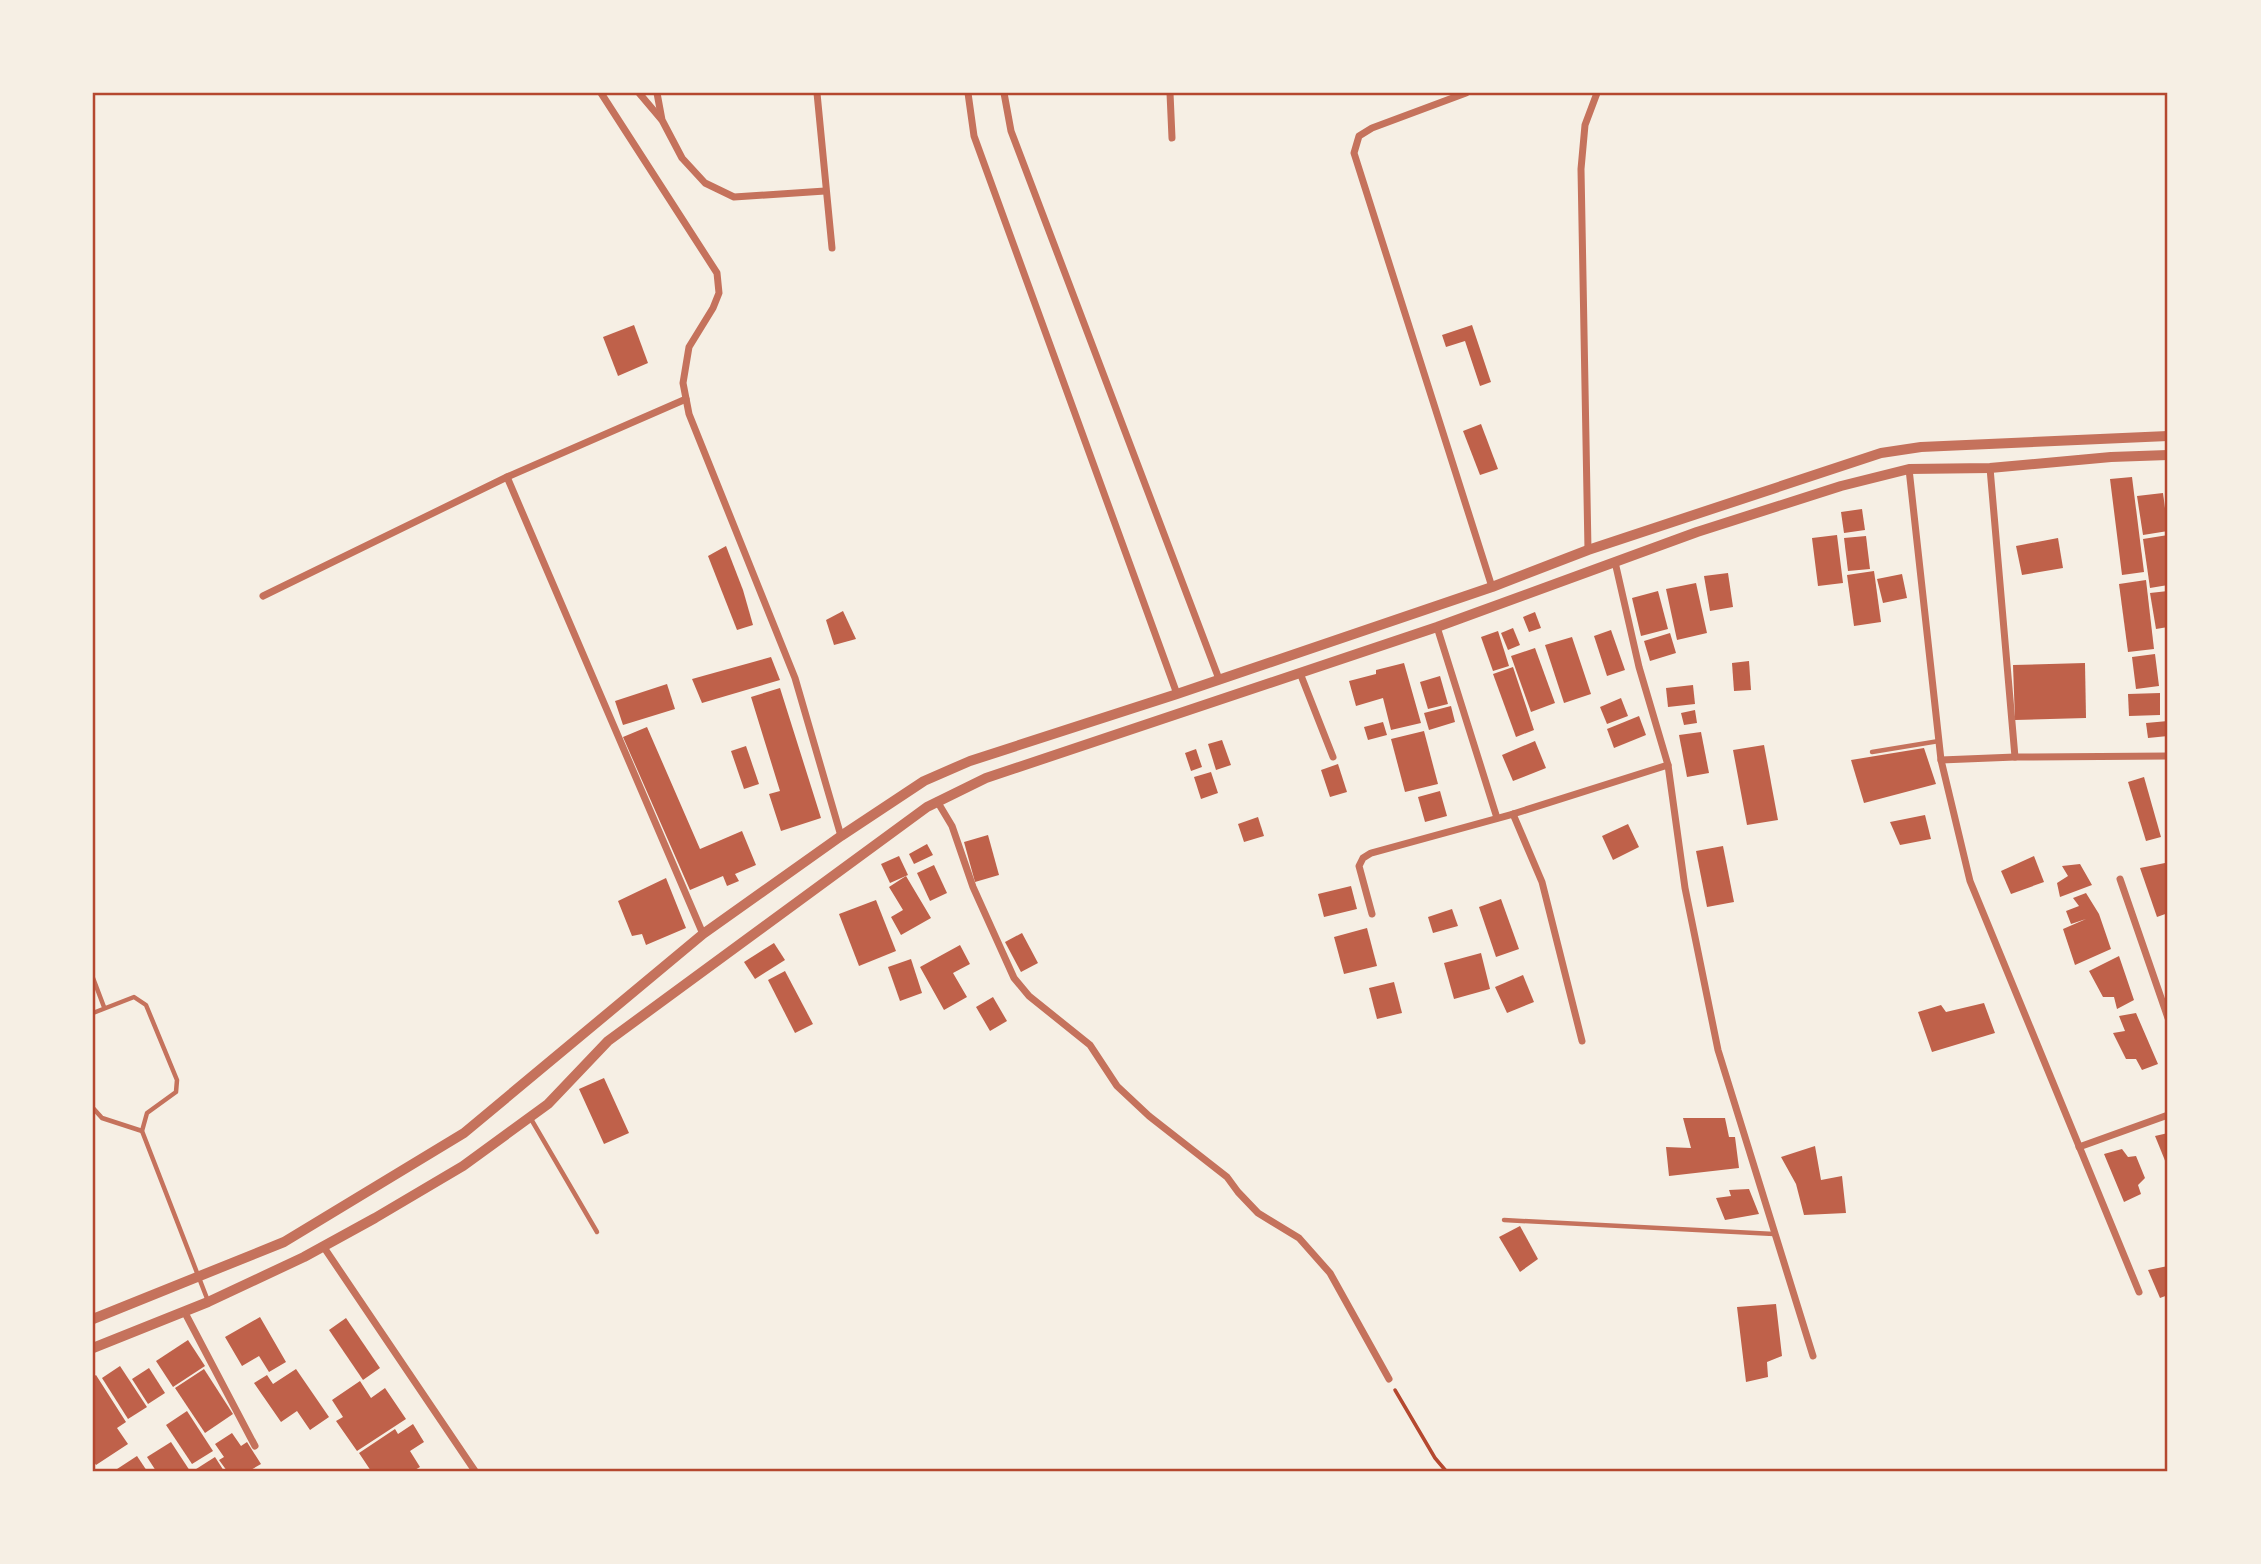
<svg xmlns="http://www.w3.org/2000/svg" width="2261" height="1564" font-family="Inter,sans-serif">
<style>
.building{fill:#bf614a}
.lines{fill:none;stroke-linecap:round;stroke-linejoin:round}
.path{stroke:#b5482f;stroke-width:3.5}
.service{stroke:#c5725c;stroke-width:4.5}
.minor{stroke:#c5725c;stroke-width:7}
.tertiary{stroke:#c5725c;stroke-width:10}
.neatline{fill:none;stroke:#b5482f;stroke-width:2.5}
</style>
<rect width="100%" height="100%" fill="#f6efe4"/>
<g class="building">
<path d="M 634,325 L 648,363 L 618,376 L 603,337 Z"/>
<path d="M 1472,325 L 1491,382 L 1480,386 L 1465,341 L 1446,347 L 1442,335 Z"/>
<path d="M 1481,424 L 1498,469 L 1480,475 L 1463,431 Z"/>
<path d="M 2132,477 L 2144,572 L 2122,575 L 2110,479 Z"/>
<path d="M 2163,493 L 2168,531 L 2143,535 L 2137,496 Z"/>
<path d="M 1862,509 L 1865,530 L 1844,533 L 1841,512 Z"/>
<path d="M 1837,535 L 1843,583 L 1818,586 L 1812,538 Z"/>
<path d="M 2168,535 L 2168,585 L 2150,588 L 2143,539 Z"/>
<path d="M 1866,536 L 1870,569 L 1848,571 L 1844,538 Z"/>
<path d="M 2058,538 L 2063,568 L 2022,575 L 2016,546 Z"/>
<path d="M 726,546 L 743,590 L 753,625 L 737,630 L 708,556 Z"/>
<path d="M 1874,571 L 1881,622 L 1854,626 L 1847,575 Z"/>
<path d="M 1728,573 L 1733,607 L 1710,611 L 1704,576 Z"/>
<path d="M 1902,574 L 1907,598 L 1883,603 L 1877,579 Z"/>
<path d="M 2146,580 L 2154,649 L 2128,652 L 2119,584 Z"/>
<path d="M 1696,583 L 1707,633 L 1677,640 L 1666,589 Z"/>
<path d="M 1658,591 L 1668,629 L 1641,636 L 1632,598 Z"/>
<path d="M 2168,591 L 2168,627 L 2156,629 L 2150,593 Z"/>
<path d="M 843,611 L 856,639 L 834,645 L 826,620 Z"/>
<path d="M 1535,612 L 1541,628 L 1529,632 L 1523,617 Z"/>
<path d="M 1513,628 L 1520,645 L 1508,650 L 1501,633 Z"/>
<path d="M 1611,630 L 1625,670 L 1607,676 L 1594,636 Z"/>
<path d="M 1498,631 L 1509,666 L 1493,671 L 1481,637 Z"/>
<path d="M 1670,633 L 1676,653 L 1650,661 L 1644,641 Z"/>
<path d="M 1572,637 L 1591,694 L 1564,703 L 1545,645 Z"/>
<path d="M 1535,648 L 1555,703 L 1531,712 L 1511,656 Z"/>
<path d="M 2155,654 L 2159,686 L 2136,689 L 2132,657 Z"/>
<path d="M 771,657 L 780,680 L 702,703 L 692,679 Z"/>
<path d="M 1749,661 L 1751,690 L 1734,691 L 1732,663 Z"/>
<path d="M 1404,663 L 1421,723 L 1391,730 L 1383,698 L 1356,706 L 1349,681 L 1376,674 L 1376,670 Z"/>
<path d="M 2085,663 L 2086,718 L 2015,720 L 2013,665 Z"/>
<path d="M 1513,667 L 1534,730 L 1516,737 L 1493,674 Z"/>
<path d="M 1440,676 L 1448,704 L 1428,709 L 1420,682 Z"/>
<path d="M 667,684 L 675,709 L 623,725 L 615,701 Z"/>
<path d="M 1693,685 L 1695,704 L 1668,707 L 1666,688 Z"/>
<path d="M 780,688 L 821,818 L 781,831 L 769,794 L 780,791 L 751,697 Z"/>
<path d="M 2160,693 L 2160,715 L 2129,716 L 2128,694 Z"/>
<path d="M 1621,698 L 1628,716 L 1607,724 L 1600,707 Z"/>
<path d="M 1451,706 L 1455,722 L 1429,730 L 1424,713 Z"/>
<path d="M 1695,710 L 1697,723 L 1684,725 L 1681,713 Z"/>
<path d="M 1639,716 L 1646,735 L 1614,748 L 1607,729 Z"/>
<path d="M 2168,721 L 2168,736 L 2148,738 L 2146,723 Z"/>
<path d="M 1383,722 L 1387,735 L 1368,740 L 1364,727 Z"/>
<path d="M 647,727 L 700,849 L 742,831 L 756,865 L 735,874 L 739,881 L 727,886 L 723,876 L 690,890 L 623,737 Z"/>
<path d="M 1424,731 L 1438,784 L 1405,792 L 1391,739 Z"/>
<path d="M 1701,732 L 1709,773 L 1687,777 L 1679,735 Z"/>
<path d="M 1222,740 L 1231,765 L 1216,770 L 1208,744 Z"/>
<path d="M 1535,741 L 1546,768 L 1513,781 L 1502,755 Z"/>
<path d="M 1764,745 L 1778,820 L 1747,825 L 1733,750 Z"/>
<path d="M 746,746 L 759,784 L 744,789 L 731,751 Z"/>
<path d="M 1924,748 L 1936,784 L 1864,803 L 1851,760 Z"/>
<path d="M 1196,749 L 1202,767 L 1191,771 L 1185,753 Z"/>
<path d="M 1338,764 L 1347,792 L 1330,797 L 1321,770 Z"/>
<path d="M 1211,772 L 1218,793 L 1201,799 L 1194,777 Z"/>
<path d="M 2144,777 L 2161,837 L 2146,841 L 2128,782 Z"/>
<path d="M 1440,791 L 1447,816 L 1425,822 L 1418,797 Z"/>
<path d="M 1925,815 L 1931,839 L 1900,845 L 1890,822 Z"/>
<path d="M 1258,817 L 1264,836 L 1244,842 L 1238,824 Z"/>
<path d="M 1628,824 L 1639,847 L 1613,860 L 1602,836 Z"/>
<path d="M 988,835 L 999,875 L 975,882 L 964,842 Z"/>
<path d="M 927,844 L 933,855 L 914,864 L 909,854 Z"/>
<path d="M 1723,846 L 1734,902 L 1707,907 L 1696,851 Z"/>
<path d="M 899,856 L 908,875 L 890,883 L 881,864 Z"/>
<path d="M 2034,856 L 2044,882 L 2011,894 L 2001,871 Z"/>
<path d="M 2165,863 L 2168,874 L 2168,913 L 2157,917 L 2140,868 Z"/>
<path d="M 2080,864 L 2092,885 L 2060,897 L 2057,883 L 2068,876 L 2062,866 Z"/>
<path d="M 934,865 L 947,893 L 930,901 L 917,873 Z"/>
<path d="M 906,876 L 931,918 L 901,935 L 891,917 L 903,910 L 889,887 Z"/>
<path d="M 666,878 L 686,928 L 646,945 L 642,934 L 632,936 L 618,901 Z"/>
<path d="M 1351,886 L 1357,909 L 1324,917 L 1318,894 Z"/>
<path d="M 2086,893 L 2099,914 L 2111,949 L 2075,965 L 2063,929 L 2086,919 L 2071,924 L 2066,911 L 2079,906 L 2073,898 Z"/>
<path d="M 1501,899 L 1519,949 L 1496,957 L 1479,907 Z"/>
<path d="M 876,900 L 896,951 L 859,966 L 839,914 Z"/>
<path d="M 1452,909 L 1458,926 L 1433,933 L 1428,917 Z"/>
<path d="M 1367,928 L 1377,966 L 1344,974 L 1334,937 Z"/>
<path d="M 1022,933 L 1038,963 L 1021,972 L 1005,942 Z"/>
<path d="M 774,943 L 785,960 L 755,979 L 744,962 Z"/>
<path d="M 960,945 L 970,964 L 953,973 L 967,997 L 944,1010 L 920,967 Z"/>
<path d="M 1481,953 L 1490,989 L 1454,999 L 1444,963 Z"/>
<path d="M 2119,956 L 2134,1000 L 2117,1009 L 2114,997 L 2103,997 L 2089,971 Z"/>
<path d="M 911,959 L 922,993 L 900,1001 L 888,967 Z"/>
<path d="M 785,971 L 813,1024 L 795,1033 L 768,980 Z"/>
<path d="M 1523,975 L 1534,1002 L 1507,1013 L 1495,987 Z"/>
<path d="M 1394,982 L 1402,1013 L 1377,1019 L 1369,988 Z"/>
<path d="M 993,997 L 1007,1021 L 990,1031 L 976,1007 Z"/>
<path d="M 1984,1003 L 1995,1033 L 1932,1052 L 1918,1012 L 1941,1005 L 1946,1012 Z"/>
<path d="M 2136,1013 L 2158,1064 L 2142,1070 L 2136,1059 L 2126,1059 L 2113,1033 L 2125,1031 L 2119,1016 Z"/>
<path d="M 604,1078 L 629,1133 L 604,1144 L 579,1089 Z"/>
<path d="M 1683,1118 L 1725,1118 L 1729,1137 L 1735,1137 L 1739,1168 L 1669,1176 L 1666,1147 L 1691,1148 Z"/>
<path d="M 2168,1133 L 2168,1168 L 2155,1136 Z"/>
<path d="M 1815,1146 L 1821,1180 L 1842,1176 L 1846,1213 L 1804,1215 L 1796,1184 L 1781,1157 Z"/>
<path d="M 2122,1149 L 2128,1157 L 2136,1156 L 2145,1178 L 2138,1185 L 2141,1194 L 2124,1202 L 2104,1154 Z"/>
<path d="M 1749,1189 L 1759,1214 L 1725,1220 L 1716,1198 L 1731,1196 L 1729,1190 Z"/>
<path d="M 1520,1226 L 1538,1259 L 1520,1272 L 1499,1237 Z"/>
<path d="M 2168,1266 L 2168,1295 L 2160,1298 L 2148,1270 Z"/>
<path d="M 1776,1304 L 1782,1356 L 1767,1362 L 1768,1377 L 1746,1382 L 1737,1307 Z"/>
<path d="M 260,1317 L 286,1362 L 269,1372 L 259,1356 L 242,1366 L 225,1337 Z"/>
<path d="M 346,1318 L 380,1368 L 363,1380 L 329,1330 Z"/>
<path d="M 188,1340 L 205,1366 L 173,1387 L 156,1361 Z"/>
<path d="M 120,1366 L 147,1407 L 128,1419 L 102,1378 Z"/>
<path d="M 149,1368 L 165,1393 L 148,1404 L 132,1379 Z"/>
<path d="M 204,1369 L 233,1414 L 205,1433 L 175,1388 Z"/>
<path d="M 296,1369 L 329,1417 L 310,1430 L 297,1411 L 281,1422 L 254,1383 L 267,1375 L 273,1384 Z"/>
<path d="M 96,1375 L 126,1422 L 117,1428 L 128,1444 L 96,1465 L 93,1461 L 93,1377 Z"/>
<path d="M 360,1381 L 371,1398 L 385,1388 L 406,1419 L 357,1451 L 336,1421 L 343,1417 L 332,1400 Z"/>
<path d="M 187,1411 L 213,1451 L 192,1464 L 166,1425 Z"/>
<path d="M 413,1424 L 424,1442 L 410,1451 L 420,1467 L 413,1471 L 371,1471 L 359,1453 L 395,1429 L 398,1434 Z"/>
<path d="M 232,1433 L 241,1446 L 247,1442 L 261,1464 L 249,1471 L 227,1471 L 219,1460 L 224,1457 L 215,1444 Z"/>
<path d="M 171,1442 L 190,1471 L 156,1471 L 147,1457 Z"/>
<path d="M 137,1456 L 147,1471 L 114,1471 Z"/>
<path d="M 215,1457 L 224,1471 L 193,1471 Z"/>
</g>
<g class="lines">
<path class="path" d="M 1395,1390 L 1435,1458 L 1446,1471"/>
<g class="service">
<path d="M 1872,752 L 1939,741"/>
<path d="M 93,978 L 104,1007"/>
<path d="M 93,1013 L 134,997 L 146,1005 L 177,1080 L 176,1092 L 147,1113 L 142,1131 L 208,1301"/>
<path d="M 93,1108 L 102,1118 L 142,1131"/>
<path d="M 531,1119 L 597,1232"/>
<path d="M 1504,1220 L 1774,1234"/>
</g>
<g class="minor">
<path d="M 601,93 L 717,273 L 719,293 L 713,308 L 689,347 L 683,383 L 689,414 L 795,678 L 841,836"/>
<path d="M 639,93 L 661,119"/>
<path d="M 657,93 L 662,120 L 682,158 L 705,183 L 734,197 L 825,191"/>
<path d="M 817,93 L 832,248"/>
<path d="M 968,93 L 974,136 L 1177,694"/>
<path d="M 1004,93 L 1011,131 L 1219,679"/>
<path d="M 1170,93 L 1172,138"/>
<path d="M 1466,93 L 1372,128 L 1359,136 L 1354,153 L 1492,587"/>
<path d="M 1990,468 L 2015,757"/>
<path d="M 1909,469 L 1941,760 L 1970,881 L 2139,1292"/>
<path d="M 507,477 L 703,934"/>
<path d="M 1588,550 L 1581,169 L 1585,125 L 1597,93"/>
<path d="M 1615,562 L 1639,667 L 1668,765 L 1685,888 L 1718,1050 L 1813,1356"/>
<path d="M 263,596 L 507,477 L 686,399"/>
<path d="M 1437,627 L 1497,818"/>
<path d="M 1300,673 L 1333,757"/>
<path d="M 1941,760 L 2015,757 L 2168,756"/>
<path d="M 937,801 L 952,826 L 973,887 L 1014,978 L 1029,996 L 1090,1045 L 1117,1086 L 1149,1116 L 1227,1177 L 1238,1192 L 1258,1213 L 1299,1238 L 1330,1273 L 1389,1379"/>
<path d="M 1513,814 L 1542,882 L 1582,1041"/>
<path d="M 2120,879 L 2168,1018"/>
<path d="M 1372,914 L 1359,866 L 1363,858 L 1371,853 L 1513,814 L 1668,765"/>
<path d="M 2079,1147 L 2168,1115"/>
<path d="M 323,1246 L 475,1471"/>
<path d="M 184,1311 L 255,1446"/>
</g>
<g class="tertiary">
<path d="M 93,1319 L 284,1242 L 464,1133 L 703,934 L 841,836 L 924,781 L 970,761 L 1177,694 L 1492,587 L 1588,550 L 1881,453 L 1921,447 L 2168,436"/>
<path d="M 93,1348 L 208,1302 L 304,1257 L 375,1218 L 463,1166 L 548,1104 L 608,1041 L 927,807 L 986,778 L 1437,627 L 1697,532 L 1841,486 L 1909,469 L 1990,468 L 2111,457 L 2168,455"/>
</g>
</g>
<rect width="2261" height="1564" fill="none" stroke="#f6efe4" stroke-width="189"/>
<rect x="94" y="94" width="2072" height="1376" class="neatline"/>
</svg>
